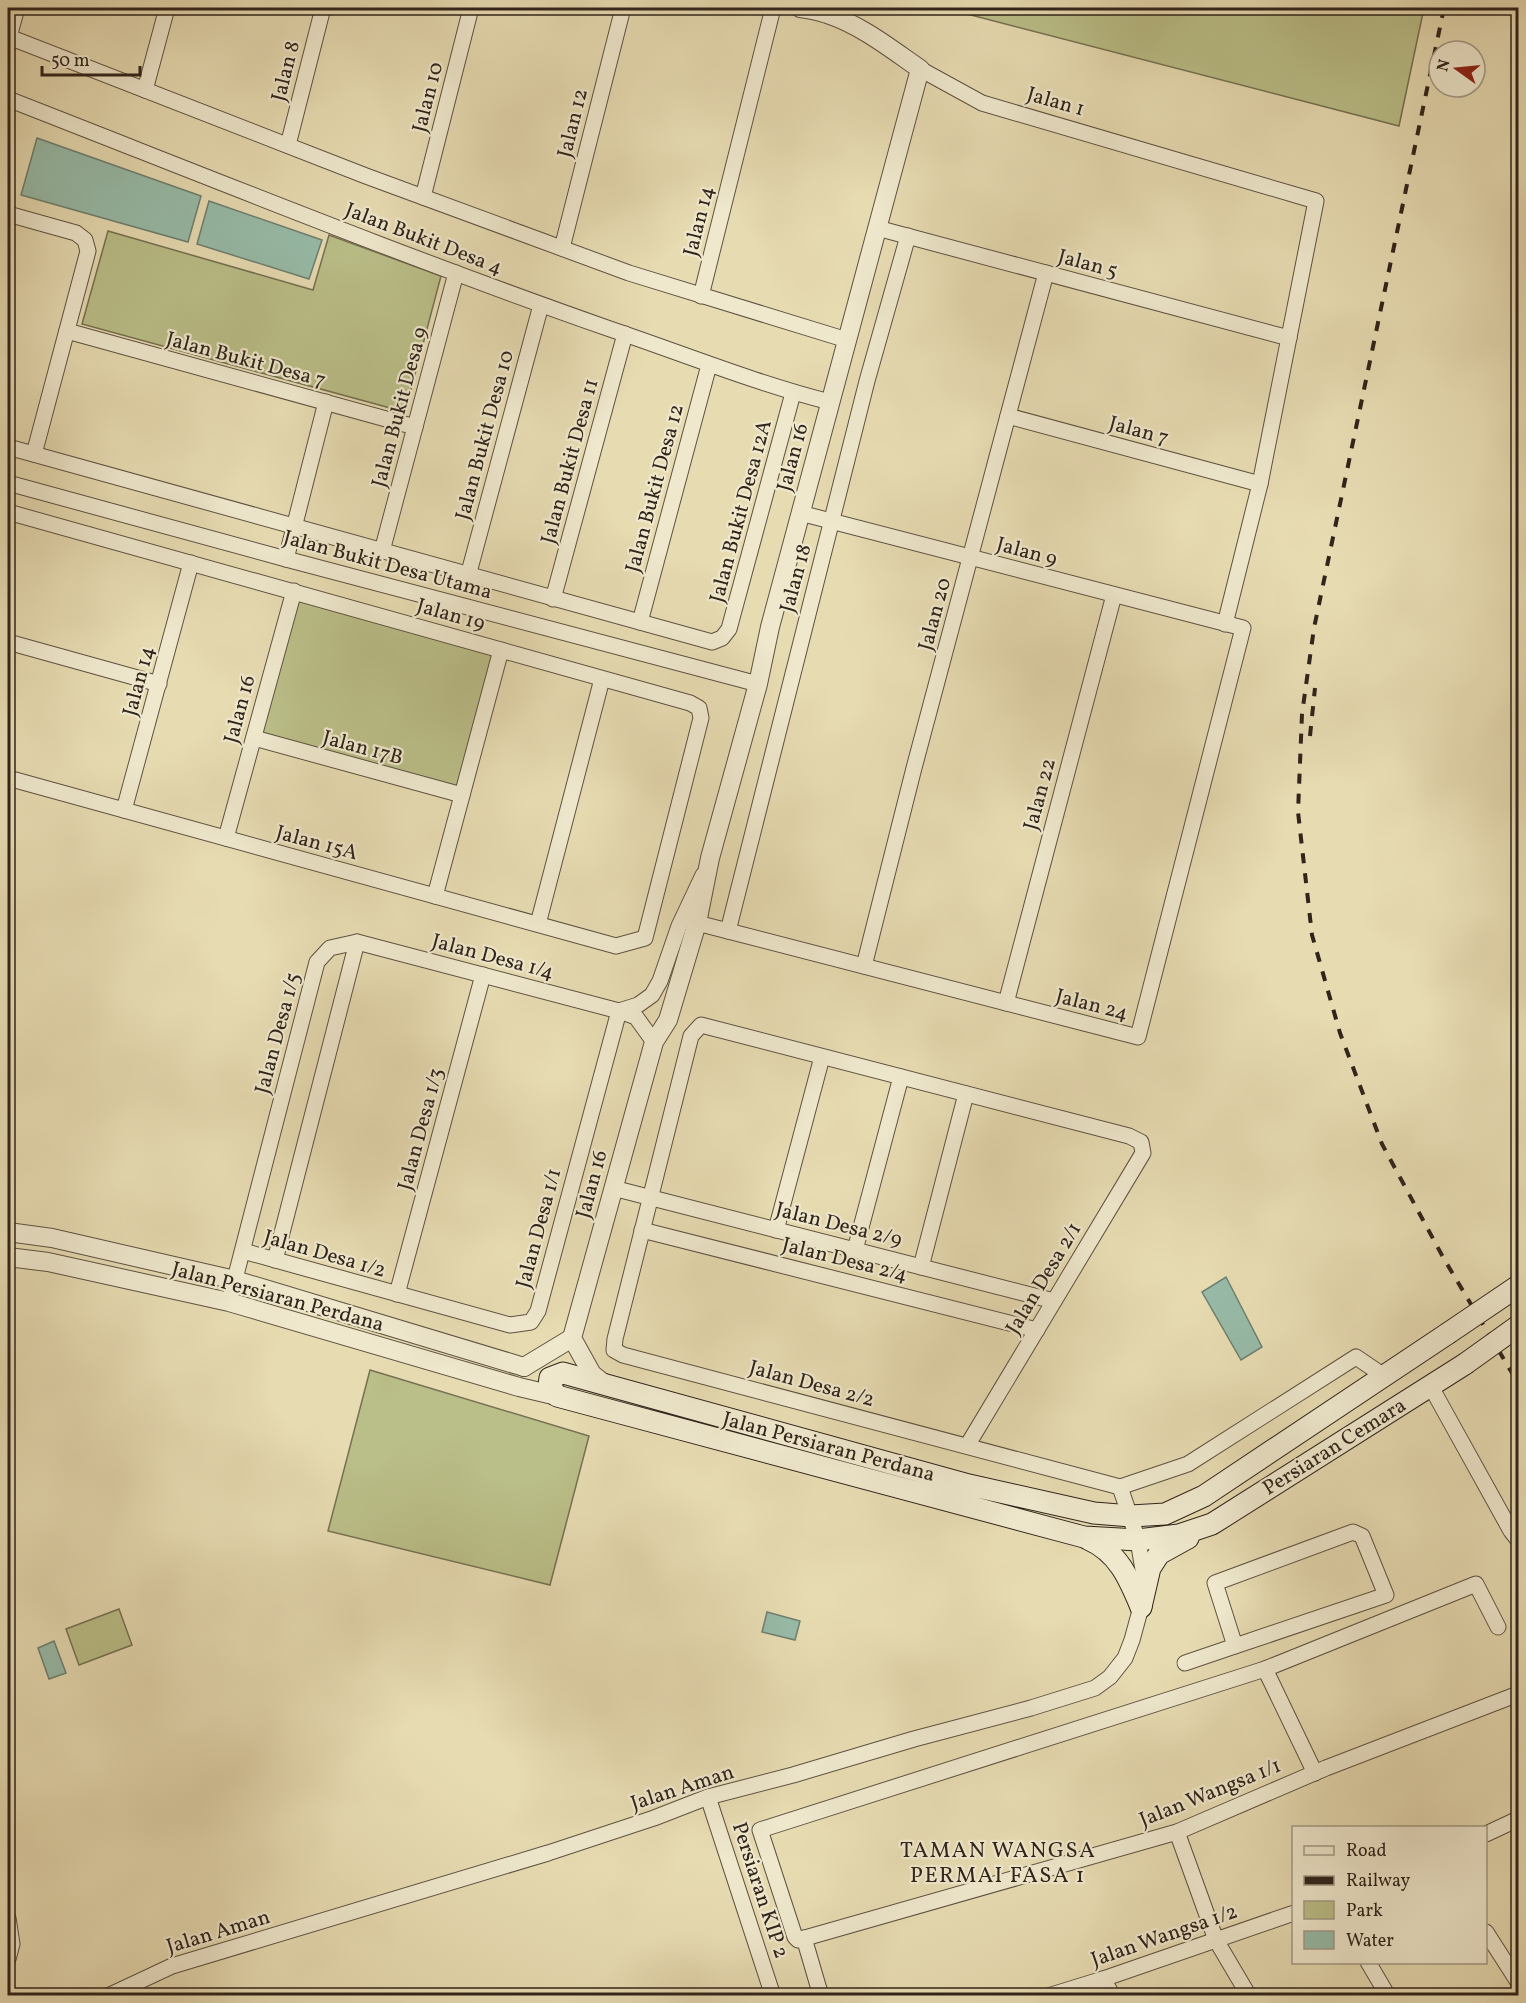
<svg xmlns="http://www.w3.org/2000/svg" width="1526" height="2003" font-family="Vollkorn,serif">
<style>
.green{fill:#babe88;stroke:#757152;stroke-width:1.5}
.water{fill:#97bba8;stroke:#6e7f70;stroke-width:1.5}
.lines{fill:none;stroke-linecap:round;stroke-linejoin:round}
.minor-casing{stroke:#5e5241;stroke-width:17}
.tertiary-casing{stroke:#5e5241;stroke-width:20}
.secondary-casing{stroke:#30241b;stroke-width:23}
.minor{stroke:#efe8cd;stroke-width:15}
.tertiary{stroke:#efe8cd;stroke-width:18}
.secondary{stroke:#efe8cd;stroke-width:21}
.rail{stroke:#30241b;stroke-width:4;stroke-dasharray:10 10;stroke-linecap:butt}
.secondary-bridge-casing{stroke:#30241b;stroke-width:23;stroke-linecap:butt}
.secondary-bridge{stroke:#efe8cd;stroke-width:21}
.labels{text-anchor:middle;stroke-width:4.5;stroke-linejoin:round;paint-order:stroke}
.street-label{font-size:21px;fill:#30241b;stroke:#efe8cd}
.neighbourhood-label{font-size:22px;letter-spacing:1.5px;fill:#30241b;stroke:#efe8cd}
</style>
<rect width="100%" height="100%" fill="#e7dbb2"/>
<filter id="stains"><feTurbulence type="fractalNoise" baseFrequency=".00333" numOctaves="4"/><feColorMatrix values="0 0 0 0 .2 0 0 0 0 .09 0 0 0 0 .02 0 0 0 .5 -.17"/></filter>
<radialGradient id="worn" r=".72"><stop offset=".6" stop-color="#630" stop-opacity="0"/><stop offset="1" stop-color="#630" stop-opacity=".3"/></radialGradient>
<g class="green">
<path d="M 944,8 L 1424,8 L 1399,126 Z"/>
<path d="M 108,231 L 313,290 L 329,235 L 441,276 L 405,412 L 82,324 Z"/>
<path d="M 294,592 L 501,650 L 462,795 L 254,738 Z"/>
<path d="M 370,1370 L 589,1436 L 550,1585 L 328,1531 Z"/>
<path d="M 119,1609 L 132,1645 L 79,1665 L 66,1629 Z"/>
</g>
<g class="water">
<path d="M 37,138 L 201,196 L 188,242 L 21,195 Z"/>
<path d="M 209,201 L 322,240 L 309,279 L 197,244 Z"/>
<path d="M 1226,1277 L 1262,1347 L 1241,1360 L 1202,1292 Z"/>
<path d="M 767,1612 L 800,1621 L 795,1640 L 762,1632 Z"/>
<path d="M 54,1641 L 66,1673 L 49,1679 L 38,1648 Z"/>
</g>
<g class="lines">
<g class="minor-casing">
<g id="minor">
<path d="M 17,8 L 9,37 L 366,176 L 629,273 L 847,340"/>
<path d="M 920,69 L 982,103 L 1316,201 L 1260,484 L 1225,624"/>
<path d="M 145,90 L 167,8"/>
<path d="M 8,99 C 208,177 407,258 610,329 C 684,354 755,383 830,402"/>
<path d="M 288,145 L 323,8"/>
<path d="M 423,197 L 471,8"/>
<path d="M 8,214 L 76,233 L 85,240 L 88,251 L 34,454"/>
<path d="M 877,228 L 1289,338"/>
<path d="M 562,248 L 623,8"/>
<path d="M 701,296 L 773,8"/>
<path d="M 67,331 L 415,427"/>
<path d="M 1008,416 L 1260,484"/>
<path d="M 8,447 L 712,642 L 722,638 L 729,629 L 793,393"/>
<path d="M 8,483 L 286,559 L 758,684"/>
<path d="M 8,512 L 690,703 L 699,708 L 701,718 L 645,938 L 616,946 L 8,778"/>
<path d="M 382,551 L 456,273"/>
<path d="M 286,559 L 326,402"/>
<path d="M 468,576 L 541,305"/>
<path d="M 553,599 L 625,334"/>
<path d="M 640,622 L 709,365"/>
<path d="M 8,642 L 159,684"/>
<path d="M 254,738 L 462,795"/>
<path d="M 124,810 L 191,563"/>
<path d="M 226,838 L 294,591"/>
<path d="M 435,896 L 501,650"/>
<path d="M 697,923 L 1138,1037 L 1243,628 L 800,513"/>
<path d="M 538,924 L 602,679"/>
<path d="M 728,931 L 867,381 L 908,236"/>
<path d="M 864,966 L 914,768 L 1046,273"/>
<path d="M 1006,1003 L 1114,595"/>
<path d="M 619,1011 L 638,1005 L 652,995 L 660,981 L 679,926 L 703,875"/>
<path d="M 613,1188 L 1054,1301"/>
<path d="M 642,1230 L 1037,1330"/>
<path d="M 776,1230 L 822,1057"/>
<path d="M 855,1250 L 901,1077"/>
<path d="M 243,1251 L 510,1325 L 531,1322 L 538,1311 L 619,1011"/>
<path d="M 275,1260 L 357,942"/>
<path d="M 921,1267 L 966,1094"/>
<path d="M 397,1294 L 483,975"/>
<path d="M 229,1302 L 317,962 L 330,948 L 357,942 L 619,1011 L 636,1017 L 654,1042"/>
<path d="M 1430,1385 L 1511,1531 L 1518,1540"/>
<path d="M 967,1446 L 1143,1153 L 1141,1142 L 1129,1136 L 701,1025 L 691,1036 L 615,1339 L 614,1350 L 623,1355 L 1120,1487"/>
<path d="M 1120,1487 L 1188,1464 L 1356,1357 L 1384,1376"/>
<path d="M 1353,1532 L 1362,1536 L 1386,1595 L 1235,1646 L 1215,1583 Z"/>
<path d="M 1498,1627 L 1476,1584 L 1265,1669 L 760,1830 L 795,1937 L 798,1940 L 1177,1832 L 1326,1768 L 1518,1694"/>
<path d="M 1185,1663 L 1235,1646"/>
<path d="M 1265,1669 L 1315,1773"/>
<path d="M 708,1797 L 773,1996"/>
<path d="M 1177,1832 L 1216,1940 L 1249,1996"/>
<path d="M 1486,1834 L 1518,1819"/>
<path d="M 8,1918 L 12,1944 L 8,1959"/>
<path d="M 1486,1932 L 1518,1982"/>
<path d="M 804,1938 L 821,1996"/>
<path d="M 1368,1962 L 1388,1996"/>
<path d="M 1103,1979 L 1113,1996"/>
<path d="M 108,1996 L 172,1966 L 548,1853 L 654,1818 L 708,1797 L 793,1775 L 914,1739 L 1031,1708 L 1095,1688 L 1110,1677 L 1125,1658 L 1132,1640 L 1141,1607 L 1143,1570 L 1138,1540 L 1120,1487"/>
<path d="M 1048,1996 L 1103,1979 L 1294,1913"/>
</g>
</g>
<g class="tertiary-casing">
<g id="tertiary">
<path d="M 8,1232 L 52,1238 L 235,1280 L 524,1367"/>
<path d="M 8,1257 L 48,1262 L 229,1302 L 519,1387 L 557,1396"/>
<path d="M 524,1367 L 572,1338"/>
<path d="M 607,1386 L 592,1374 L 572,1338 L 654,1042 L 668,1020 L 697,923 L 710,858 L 758,684 L 770,627 L 920,69 C 891,49 861,25 827,14 C 819,11 809,9 800,8"/>
</g>
</g>
<g class="secondary-casing">
<g id="secondary">
<path d="M 1447,1334 L 1204,1496 L 1165,1514 L 1131,1516 L 1094,1513 L 969,1485 L 563,1373 L 550,1378 L 549,1385 L 557,1396 L 1084,1537 L 1138,1540 L 1179,1535 L 1212,1524 L 1465,1364"/>
<path d="M 1088,1539 C 1118,1552 1129,1578 1141,1607"/>
<path d="M 1141,1607 L 1150,1568 L 1159,1554 L 1188,1538"/>
</g>
</g>
<use href="#minor" class="minor"/>
<use href="#tertiary" class="tertiary"/>
<use href="#secondary" class="secondary"/>
<g class="rail">
<path d="M 1444,8 L 1314,628 L 1302,714 L 1298,812 L 1312,935 L 1340,1033 L 1382,1144 L 1444,1259 L 1518,1383"/>
<path d="M 1310,736 L 1315,688"/>
</g>
<g class="secondary-bridge-casing">
<g id="secondary-bridge">
<path d="M 1447,1334 L 1518,1286"/>
<path d="M 1465,1364 L 1518,1326"/>
</g>
</g>
<use href="#secondary-bridge" class="secondary-bridge"/>
</g>
<g class="labels">
<g class="street-label">
<text transform="translate(285 71) rotate(-76)" y="7">Jalan 8</text>
<text transform="translate(427 97) rotate(-76)" y="7">Jalan 10</text>
<text transform="translate(1056 101) rotate(16)" y="7">Jalan 1</text>
<text transform="translate(572 123) rotate(-76)" y="7">Jalan 12</text>
<text transform="translate(698 221) rotate(-76)" y="7">Jalan 14</text>
<text transform="translate(424 238) rotate(21)" y="7">Jalan Bukit Desa 4</text>
<text transform="translate(1088 263) rotate(15)" y="7">Jalan 5</text>
<text transform="translate(246 359) rotate(15)" y="7">Jalan Bukit Desa 7</text>
<text transform="translate(399 407) rotate(-75)" y="7">Jalan Bukit Desa 9</text>
<text transform="translate(1139 430) rotate(15)" y="7">Jalan 7</text>
<text transform="translate(484 435) rotate(-75)" y="7">Jalan Bukit Desa 10</text>
<text transform="translate(792 457) rotate(-75)" y="7">Jalan 16</text>
<text transform="translate(569 461) rotate(-75)" y="7">Jalan Bukit Desa 11</text>
<text transform="translate(654 488) rotate(-75)" y="7">Jalan Bukit Desa 12</text>
<text transform="translate(740 511) rotate(-75)" y="7">Jalan Bukit Desa 12A</text>
<text transform="translate(1027 551) rotate(15)" y="7">Jalan 9</text>
<text transform="translate(388 564) rotate(15)" y="7">Jalan Bukit Desa Utama</text>
<text transform="translate(795 578) rotate(-75)" y="7">Jalan 18</text>
<text transform="translate(451 614) rotate(16)" y="7">Jalan 19</text>
<text transform="translate(934 614) rotate(-75)" y="7">Jalan 20</text>
<text transform="translate(138 681) rotate(-75)" y="7">Jalan 14</text>
<text transform="translate(239 709) rotate(-75)" y="7">Jalan 16</text>
<text transform="translate(363 747) rotate(15)" y="7">Jalan 17B</text>
<text transform="translate(1039 794) rotate(-75)" y="7">Jalan 22</text>
<text transform="translate(317 842) rotate(15)" y="7">Jalan 15A</text>
<text transform="translate(493 956) rotate(15)" y="7">Jalan Desa 1/4</text>
<text transform="translate(1092 1004) rotate(14)" y="7">Jalan 24</text>
<text transform="translate(277 1033) rotate(-75)" y="7">Jalan Desa 1/5</text>
<text transform="translate(420 1129) rotate(-75)" y="7">Jalan Desa 1/3</text>
<text transform="translate(591 1184) rotate(-75)" y="7">Jalan 16</text>
<text transform="translate(839 1224) rotate(14)" y="7">Jalan Desa 2/9</text>
<text transform="translate(538 1228) rotate(-75)" y="7">Jalan Desa 1/1</text>
<text transform="translate(325 1253) rotate(16)" y="7">Jalan Desa 1/2</text>
<text transform="translate(845 1259) rotate(14)" y="7">Jalan Desa 2/4</text>
<text transform="translate(1043 1278) rotate(-59)" y="7">Jalan Desa 2/1</text>
<text transform="translate(278 1296) rotate(15)" y="7">Jalan Persiaran Perdana</text>
<text transform="translate(812 1383) rotate(15)" y="7">Jalan Desa 2/2</text>
<text transform="translate(829 1446) rotate(15)" y="7">Jalan Persiaran Perdana</text>
<text transform="translate(1334 1446) rotate(-32)" y="7">Persiaran Cemara</text>
<text transform="translate(682 1787) rotate(-18)" y="7">Jalan Aman</text>
<text transform="translate(1210 1792) rotate(-22)" y="7">Jalan Wangsa 1/1</text>
<text transform="translate(761 1890) rotate(72)" y="7">Persiaran KIP 2</text>
<text transform="translate(218 1931) rotate(-17)" y="7">Jalan Aman</text>
<text transform="translate(1164 1935) rotate(-19)" y="7">Jalan Wangsa 1/2</text>
</g>
<g class="neighbourhood-label">
<text x="998" y="1857">TAMAN WANGSA<tspan x="998" dy="25">PERMAI FASA 1</tspan></text>
</g>
</g>
<rect width="1526" height="2003" fill="none" stroke="#e7dbb2" stroke-width="30"/>
<rect x="9" y="9" width="1508" height="1985" fill="none" stroke="#30241b" stroke-width="3"/>
<rect x="15" y="15" width="1496" height="1973" fill="none" stroke="#30241b" stroke-width="1.5"/>
<rect x="1292" y="1826" width="195" height="138" fill="#efe8cd" stroke="#a39a86" stroke-width="1.5"/>
<rect x="1304" y="1846" width="30" height="9" fill="#efe8cd" stroke="#a39a86" stroke-width="1.5"/>
<text x="1346" y="1856" font-size="18" fill="#30241b">Road</text>
<rect x="1304" y="1876" width="30" height="9" fill="#30241b" stroke="#a39a86" stroke-width="1.5"/>
<text x="1346" y="1886" font-size="18" fill="#30241b">Railway</text>
<rect x="1304" y="1901" width="30" height="18" fill="#babe88" stroke="#a39a86" stroke-width="1.5"/>
<text x="1346" y="1916" font-size="18" fill="#30241b">Park</text>
<rect x="1304" y="1931" width="30" height="18" fill="#97bba8" stroke="#a39a86" stroke-width="1.5"/>
<text x="1346" y="1946" font-size="18" fill="#30241b">Water</text>
<g transform="translate(1457 69) rotate(285)"><circle r="28" fill="#efe8cd" stroke="#a39a86" stroke-width="1.5"/>
<path d="M0-4.5L10 22L0 15L-10 22Z" fill="#8f2418"/>
<text y="-9" font-size="16" font-weight="bold" text-anchor="middle" fill="#30241b">N</text>
</g>
<path d="M42 66v9h98v-9" fill="none" stroke="#30241b" stroke-width="3"/>
<text x="51" y="66" font-size="18" fill="#30241b" stroke="#efe8cd" stroke-width="4.5" paint-order="stroke">50 m</text>
<rect width="100%" height="100%" filter="url(#stains)"/>
<rect width="100%" height="100%" fill="url(#worn)"/>
</svg>
